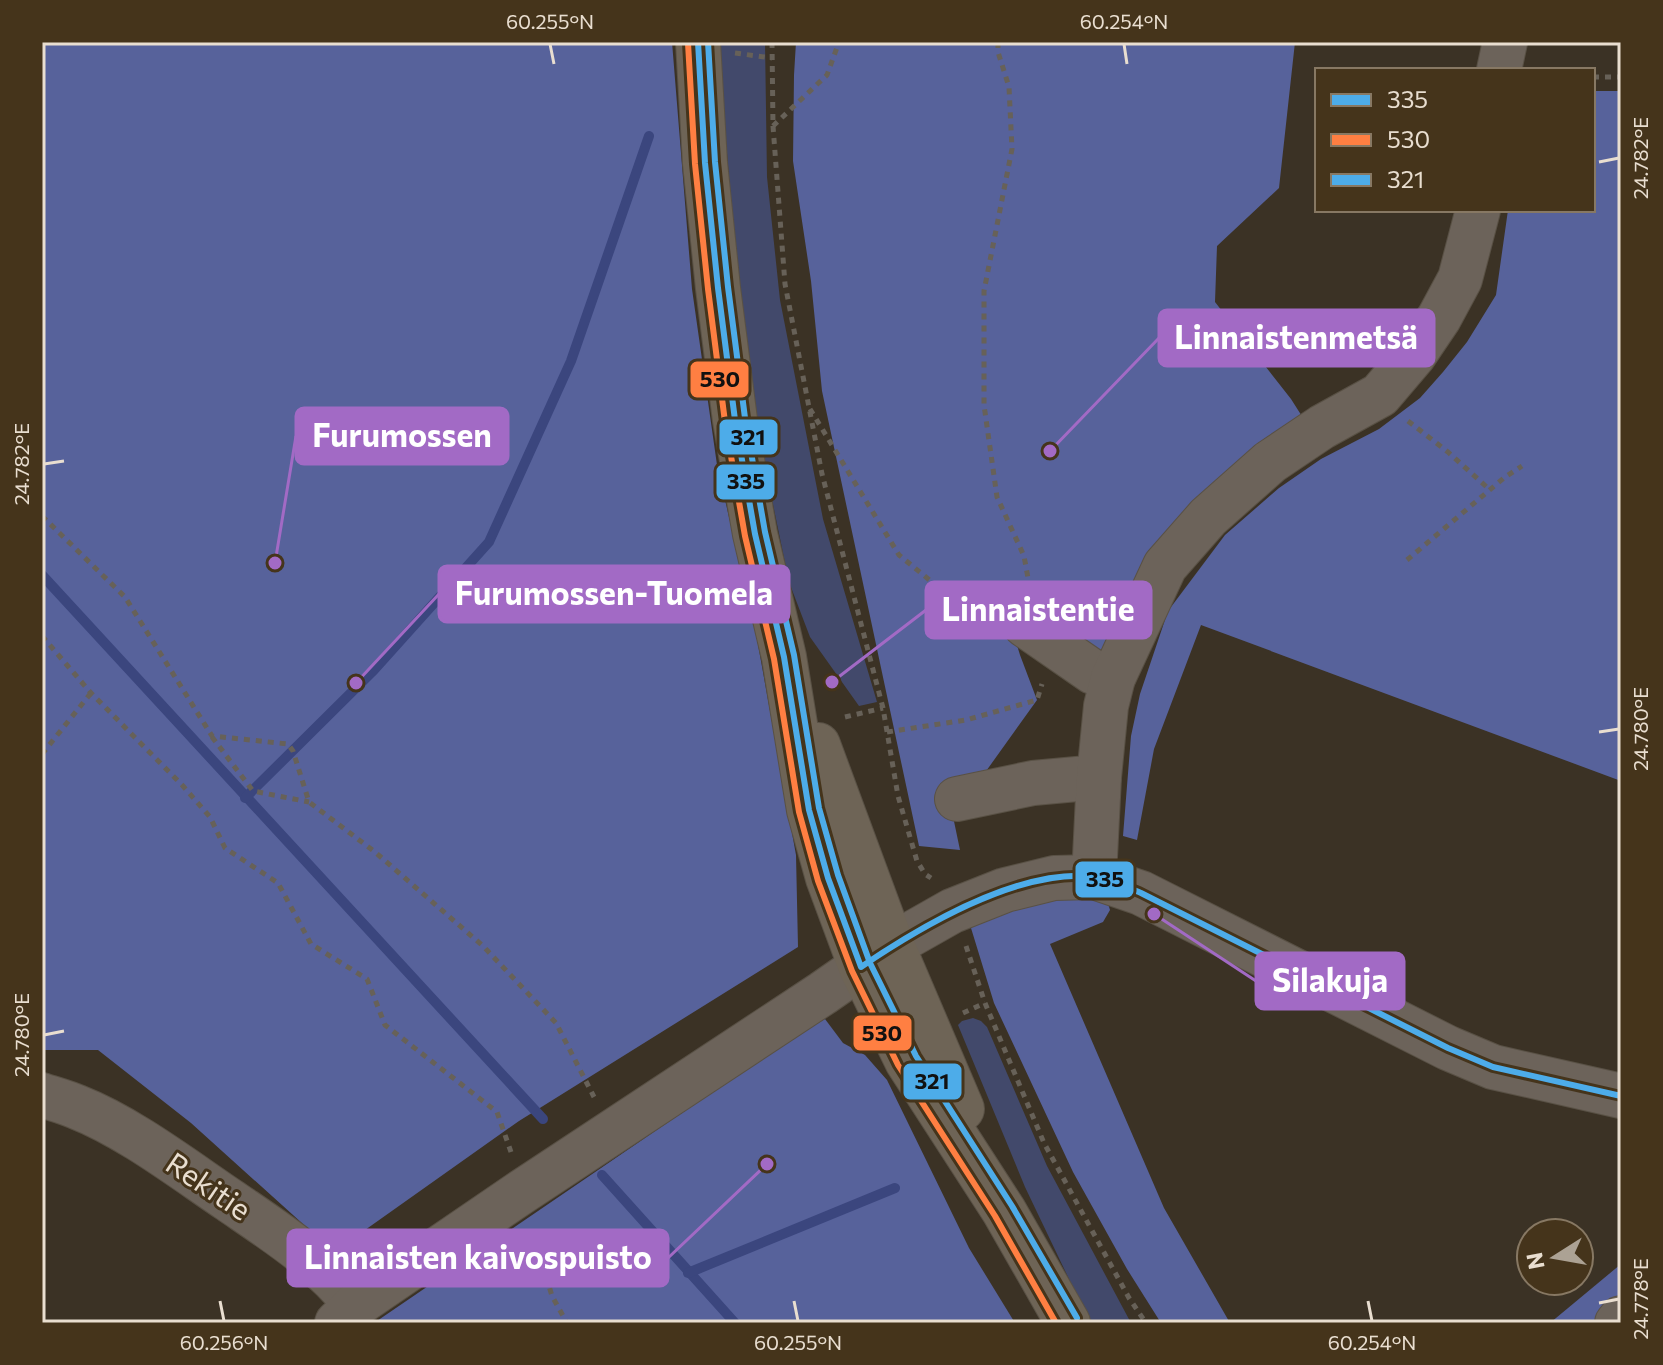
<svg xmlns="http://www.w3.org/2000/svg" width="1663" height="1365" font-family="Commissioner,sans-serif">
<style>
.green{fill:#42496b}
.forest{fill:#57629b}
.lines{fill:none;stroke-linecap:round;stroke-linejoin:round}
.stream{stroke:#3b467e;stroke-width:10}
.minor-casing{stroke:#595145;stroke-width:46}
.major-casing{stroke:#595145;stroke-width:46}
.path{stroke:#676158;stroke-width:5;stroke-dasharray:6 6;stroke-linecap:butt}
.minor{stroke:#6c635a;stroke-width:44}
.major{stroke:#6e6456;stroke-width:44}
.bus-1-casing{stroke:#45341b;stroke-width:12}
.bus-2-casing{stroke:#45341b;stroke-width:12}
.bus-3-casing{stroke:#45341b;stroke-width:12}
.bus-1{stroke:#4dace9;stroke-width:6}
.bus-2{stroke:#ff7f42;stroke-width:6}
.bus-3{stroke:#4dace9;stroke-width:6}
.ticks{fill:none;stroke:#e9ded0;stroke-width:3}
.labels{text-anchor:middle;stroke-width:6;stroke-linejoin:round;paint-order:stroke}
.street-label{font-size:30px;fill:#e9ded0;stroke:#45341b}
.leader{fill:none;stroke:#a26ac5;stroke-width:3}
.callout-dot{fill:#a26ac5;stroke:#45341b;stroke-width:3}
.callout{fill:#a26ac5;stroke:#a26ac5;stroke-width:3}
.callout-label{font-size:32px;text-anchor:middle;font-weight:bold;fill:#fff}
.line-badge{stroke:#45341b;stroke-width:3}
.pale-badge-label{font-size:22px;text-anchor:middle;font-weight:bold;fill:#111}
.neatline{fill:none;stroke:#e9ded0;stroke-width:3}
.ticks-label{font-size:20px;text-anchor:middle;fill:#e9ded0}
</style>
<rect width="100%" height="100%" fill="#3b3225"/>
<g class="green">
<path d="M 718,42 L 765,42 L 767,177 L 780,300 L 823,519 L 877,702 L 859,706 L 810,637 L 789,582 L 762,451 L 739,301 Z"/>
<path d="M 973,1018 L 981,1021 L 987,1027 L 1047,1166 L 1131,1323 L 1090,1323 L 1025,1187 L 958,1025 L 962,1021 Z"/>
</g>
<g class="forest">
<path d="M 42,42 L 672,42 L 692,289 L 717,465 L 757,639 L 796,855 L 798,947 L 519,1121 L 334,1252 L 191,1123 L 98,1050 L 42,1050 Z"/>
<path d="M 796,42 L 1295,42 L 1279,188 L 1217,246 L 1215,302 L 1291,399 L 1305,421 L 1109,652 L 1090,660 L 1069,590 L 1005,606 L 1020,655 L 1037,700 L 984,774 L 946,783 L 960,850 L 919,846 L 822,391 L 811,281 L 793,161 L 794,75 Z"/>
<path d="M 1593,91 L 1621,91 L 1621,781 L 1201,625 L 1154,749 L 1137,840 L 1123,836 L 1131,736 L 1140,694 L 1168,611 L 1225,535 L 1279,488 L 1321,459 L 1379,429 L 1420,398 L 1443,372 L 1467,342 L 1496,295 L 1508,210 L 1593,210 Z"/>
<path d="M 1049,895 L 1106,897 L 1110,910 L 1103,922 L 1050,944 L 1164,1208 L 1230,1323 L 1161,1323 L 1127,1269 L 1073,1172 L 994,1003 L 971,928 L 1003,907 Z"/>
<path d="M 825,1019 L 843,1043 L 865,1055 L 887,1080 L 969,1248 L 1015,1323 L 374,1323 L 793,1037 Z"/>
<path d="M 1621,1264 L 1621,1302 L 1598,1323 L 1550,1323 Z"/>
</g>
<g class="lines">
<g class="stream">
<path d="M 42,575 L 543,1119"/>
<path d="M 245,798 L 374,670 L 489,542 L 571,361 L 649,136"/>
<path d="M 602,1175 L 735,1323"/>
<path d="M 688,1273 L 895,1188"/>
</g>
<g class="minor-casing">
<g id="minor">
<path d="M 1499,70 L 1505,42"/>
<path d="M 1025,625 L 1093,672 L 1113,678"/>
<path d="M 957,799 L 1033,783 L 1099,777"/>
<path d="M 1094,877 L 1099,777 L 1106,706 L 1113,678 L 1165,566 L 1208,517 L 1270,462 L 1322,427 L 1380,395 L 1414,355 L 1439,318 L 1460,279 L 1478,210"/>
<path d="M 42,1095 C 54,1099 66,1102 77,1107 C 128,1127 183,1169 229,1200 C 274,1231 322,1261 356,1305"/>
<path d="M 337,1323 L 356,1305 L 520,1193 L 823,993 L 892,945 L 952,911 L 1005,890 L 1054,878 L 1094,877 L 1141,893 L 1448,1048 L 1493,1067 L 1621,1096"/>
<path d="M 1617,1323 L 1621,1318"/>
</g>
</g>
<g class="major-casing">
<g id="major">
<path d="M 698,42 L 705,163 L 718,288 L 735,420 L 755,534 L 784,657 L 809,810 L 828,878 L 861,967 L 907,1061 L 1004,1211 L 1068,1323"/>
<path d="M 818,745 L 892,945 L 962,1109"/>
</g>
</g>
<g class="path">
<path d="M 772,42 L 773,126 L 785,284 L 822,474 L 883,708 L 898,796 L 917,861 L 925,874 L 931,878"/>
<path d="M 998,42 L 998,52 L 1009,87 L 1012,149 L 984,291 L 984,405 L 997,497 L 1024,556 L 1030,589"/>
<path d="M 735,53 L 772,58"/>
<path d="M 1593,77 L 1621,77"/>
<path d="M 773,126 L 827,75 L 839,42"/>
<path d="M 810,409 L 899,555 L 988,628"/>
<path d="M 1408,421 L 1448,452 L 1490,490"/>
<path d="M 42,516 L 125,597 L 212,736 L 288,744 L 293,751 L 309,802 L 375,852 L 483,946 L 556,1023 L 594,1097"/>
<path d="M 1407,560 L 1505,477 L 1522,466"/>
<path d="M 42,636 L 91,693 L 183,786 L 210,817 L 225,848 L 278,883 L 311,944 L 367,979 L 385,1025 L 497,1112 L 511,1152"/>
<path d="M 845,717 L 883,708"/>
<path d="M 887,732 L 966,720 L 1037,700 L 1042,684"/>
<path d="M 212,737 L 253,791 L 309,802"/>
<path d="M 42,754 L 91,693"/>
<path d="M 966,946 L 985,1003 L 1044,1143 L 1129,1298 L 1146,1323"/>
<path d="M 963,1013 L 985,1003"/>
<path d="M 532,1231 L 552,1296 L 567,1323"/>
</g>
<use href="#minor" class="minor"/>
<use href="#major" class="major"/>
<g class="bus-1-casing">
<path id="bus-1" d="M 698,42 L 705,163 L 718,288 L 735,420 L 755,534 L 784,657 L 809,810 L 828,878 L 861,967 C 920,927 1015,871 1088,876 C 1107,878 1124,886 1141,893 L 1448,1048 L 1493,1067 L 1621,1096"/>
</g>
<g class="bus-2-casing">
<path id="bus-2" d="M 688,43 L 695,164 L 708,289 L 725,422 L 745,536 L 774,659 L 799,812 L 818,881 L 852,971 L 898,1065 L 995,1216 L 1056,1323"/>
</g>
<g class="bus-3-casing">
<path id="bus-3" d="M 708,42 L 715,162 L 728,287 L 745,418 L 765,532 L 794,655 L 819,808 L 838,875 L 870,963 L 916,1056 L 1012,1206 L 1077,1318"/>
</g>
<use href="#bus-1" class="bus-1"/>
<use href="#bus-2" class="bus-2"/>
<use href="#bus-3" class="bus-3"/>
</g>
<path class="ticks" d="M 550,44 L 554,64M 1124,44 L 1127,64M 1599,162 L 1619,158M 44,464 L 64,461M 1599,732 L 1619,729M 44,1035 L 64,1031M 220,1301 L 224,1321M 794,1301 L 798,1321M 1368,1301 L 1372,1321M 1599,1303 L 1619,1299"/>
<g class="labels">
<g class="street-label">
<text transform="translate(208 1187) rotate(34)" y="10">Rekitie</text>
</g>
</g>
<path class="leader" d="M1050 451L1159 338M275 563L296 436M356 683L439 594M832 682L926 610M1154 914L1256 981M767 1164L668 1258"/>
<g class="callout-dot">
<circle cx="1050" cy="451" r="8"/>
<circle cx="275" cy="563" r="8"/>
<circle cx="356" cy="683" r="8"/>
<circle cx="832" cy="682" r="8"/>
<circle cx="1154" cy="914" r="8"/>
<circle cx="767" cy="1164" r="8"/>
</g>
<g class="callout">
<rect x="1159" y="310" width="275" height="56" rx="8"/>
<rect x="296" y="408" width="212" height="56" rx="8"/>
<rect x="439" y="566" width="350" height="56" rx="8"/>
<rect x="926" y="582" width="225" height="56" rx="8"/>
<rect x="1256" y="953" width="148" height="56" rx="8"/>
<rect x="288" y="1230" width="380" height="56" rx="8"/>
</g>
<g class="callout-label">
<text x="1296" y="349">Linnaistenmetsä</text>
<text x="402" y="447">Furumossen</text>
<text x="614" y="605">Furumossen-Tuomela</text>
<text x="1038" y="621">Linnaistentie</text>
<text x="1330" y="992">Silakuja</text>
<text x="478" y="1269">Linnaisten kaivospuisto</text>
</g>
<g class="line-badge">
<rect x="689" y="360" width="61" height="39" rx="8" fill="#ff7f42"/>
<rect x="718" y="418" width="61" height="38" rx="8" fill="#4dace9"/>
<rect x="715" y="463" width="61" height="38" rx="8" fill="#4dace9"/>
<rect x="1074" y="860" width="61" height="39" rx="8" fill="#4dace9"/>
<rect x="852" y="1014" width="61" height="38" rx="8" fill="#ff7f42"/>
<rect x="902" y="1062" width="61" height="39" rx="8" fill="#4dace9"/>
</g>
<g class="pale-badge-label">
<text x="720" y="387">530</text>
<text x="748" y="445">321</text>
<text x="746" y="489">335</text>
<text x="1105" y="887">335</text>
<text x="882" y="1041">530</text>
<text x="932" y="1089">321</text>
</g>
<rect width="1663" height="1365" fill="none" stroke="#45341b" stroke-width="88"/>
<rect x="1315" y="68" width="280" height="144" fill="#45341b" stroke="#877863" stroke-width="2"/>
<rect x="1331" y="94" width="40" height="12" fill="#4dace9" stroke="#877863" stroke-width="2"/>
<text x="1387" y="108" font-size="24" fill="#e9ded0">335</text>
<rect x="1331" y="134" width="40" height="12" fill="#ff7f42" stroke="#877863" stroke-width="2"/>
<text x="1387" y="148" font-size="24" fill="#e9ded0">530</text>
<rect x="1331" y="174" width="40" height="12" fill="#4dace9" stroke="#877863" stroke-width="2"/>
<text x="1387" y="188" font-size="24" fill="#e9ded0">321</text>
<g transform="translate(1555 1257) rotate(259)"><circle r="38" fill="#45341b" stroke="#877863" stroke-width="2"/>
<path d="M0-6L14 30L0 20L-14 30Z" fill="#aca294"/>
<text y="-12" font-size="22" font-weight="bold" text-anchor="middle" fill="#e9ded0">N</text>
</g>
<rect x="44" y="44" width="1575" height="1277" class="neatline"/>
<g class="ticks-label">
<text x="550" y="29">60.255°N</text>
<text x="1124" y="29">60.254°N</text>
<text transform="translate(1641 158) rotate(-90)" y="7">24.782°E</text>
<text transform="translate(22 464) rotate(-90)" y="7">24.782°E</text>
<text transform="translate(1641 729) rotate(-90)" y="7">24.780°E</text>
<text transform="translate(22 1035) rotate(-90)" y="7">24.780°E</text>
<text transform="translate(1641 1299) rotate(-90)" y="7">24.778°E</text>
<text x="224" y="1350">60.256°N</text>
<text x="798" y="1350">60.255°N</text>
<text x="1372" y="1350">60.254°N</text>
</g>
</svg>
